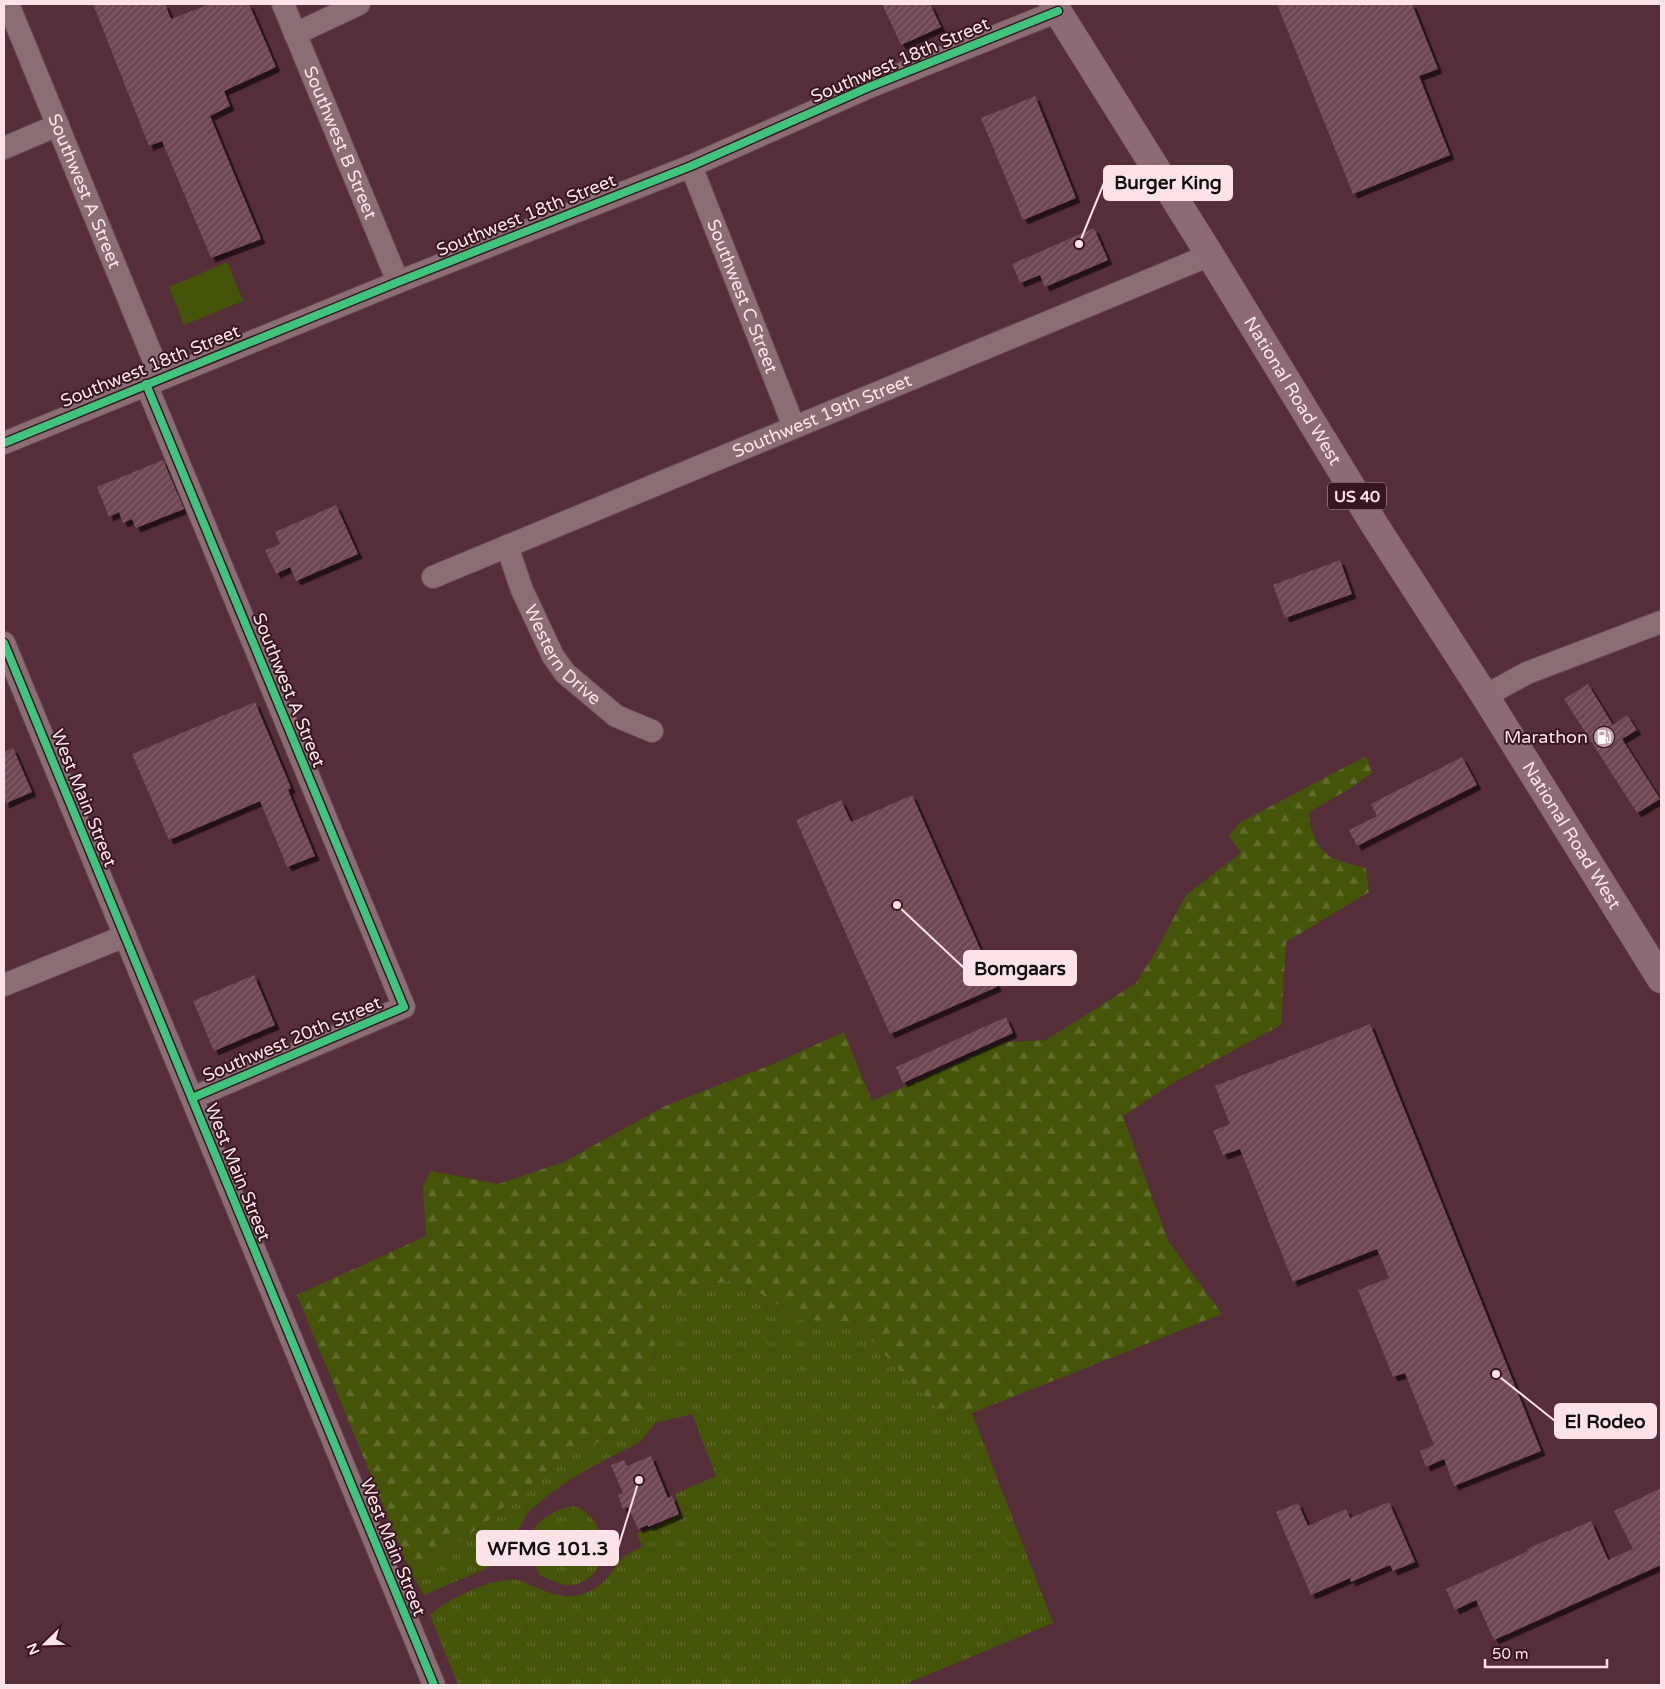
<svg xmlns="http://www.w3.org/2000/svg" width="1665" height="1689" font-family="'Varela Round',sans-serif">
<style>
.grass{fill:url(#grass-tufts)}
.forest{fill:url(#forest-firs)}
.pitch{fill:#445408}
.building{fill:url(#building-hatch);filter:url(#shadow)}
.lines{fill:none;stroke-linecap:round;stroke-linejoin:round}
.minor-casing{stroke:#6a4b55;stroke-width:24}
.major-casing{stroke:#6a4b55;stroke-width:29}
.minor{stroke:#8a6e74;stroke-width:22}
.major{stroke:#8c6b74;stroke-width:28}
.cycleway-casing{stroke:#36171f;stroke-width:11}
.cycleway{stroke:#40c37c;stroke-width:8}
.labels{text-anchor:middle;stroke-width:4;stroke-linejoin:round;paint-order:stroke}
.shield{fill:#36171f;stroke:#c1a5ab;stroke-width:1}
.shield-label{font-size:16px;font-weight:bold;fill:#fde2e7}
.street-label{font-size:18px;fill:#fde2e7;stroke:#36171f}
.poi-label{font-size:18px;fill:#fde2e7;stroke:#36171f;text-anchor:end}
.leader{fill:none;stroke:#fde2e7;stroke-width:2}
.callout-dot{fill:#fde2e7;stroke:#36171f;stroke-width:2}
.callout{fill:#fde2e7;stroke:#fde2e7;stroke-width:2}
.callout-label{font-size:19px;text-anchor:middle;font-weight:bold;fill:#111}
</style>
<defs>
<pattern id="grass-tufts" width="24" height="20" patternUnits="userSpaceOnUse" patternTransform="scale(1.25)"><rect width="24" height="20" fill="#445408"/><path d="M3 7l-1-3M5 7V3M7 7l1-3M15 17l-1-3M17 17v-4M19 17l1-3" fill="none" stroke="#606c2c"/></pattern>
<pattern id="forest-firs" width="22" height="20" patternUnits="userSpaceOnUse" patternTransform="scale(1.25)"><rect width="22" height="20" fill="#445408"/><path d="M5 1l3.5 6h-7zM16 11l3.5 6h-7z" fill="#606c2c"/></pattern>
<pattern id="building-hatch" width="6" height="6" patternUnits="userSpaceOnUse" patternTransform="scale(1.25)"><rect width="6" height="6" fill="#6e4753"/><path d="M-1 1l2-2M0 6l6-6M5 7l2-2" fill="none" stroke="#84616c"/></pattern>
<filter id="shadow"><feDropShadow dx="4.5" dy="4.5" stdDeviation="0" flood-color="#0009"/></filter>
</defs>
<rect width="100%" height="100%" fill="#552e39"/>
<g class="grass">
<path d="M 739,1279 L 800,1320 L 855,1322 L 909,1381 L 942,1411 L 972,1413 L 1053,1623 L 903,1685 L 458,1685 L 430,1615 C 446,1600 499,1573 521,1581 C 538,1587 556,1599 576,1596 C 585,1594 596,1589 603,1582 C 612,1575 615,1563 625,1556 C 630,1552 637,1550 642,1547 L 637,1534 L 682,1514 L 675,1494 L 716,1476 L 692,1414 L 655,1423 L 641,1441 L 584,1471 L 552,1492 L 529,1511 L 520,1526 L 509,1553 L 499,1563 L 424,1595 L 411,1573 L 476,1530 L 561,1460 L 627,1428 L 646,1383 L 655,1353 L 653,1309 L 687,1289 Z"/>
<path d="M 574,1506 C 603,1516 615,1558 589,1578 C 583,1582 575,1586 567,1585 C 558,1584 549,1579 541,1576 C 537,1569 530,1560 529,1551 C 525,1526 552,1509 574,1506 Z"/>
</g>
<path class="forest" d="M 1366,756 L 1372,773 L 1346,791 L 1309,812 C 1309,830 1317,851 1335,859 C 1344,863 1356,865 1366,868 L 1369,892 L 1286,942 L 1281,1025 L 1173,1083 L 1123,1116 L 1168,1241 L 1222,1314 L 972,1413 L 942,1411 L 909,1381 L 855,1322 L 800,1320 L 739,1279 L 687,1289 L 653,1309 L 655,1353 L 646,1383 L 651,1413 L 627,1428 L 561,1460 L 476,1530 L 411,1573 L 297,1295 L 426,1236 L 423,1187 L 431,1171 L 498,1184 L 564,1162 L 665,1106 L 773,1064 L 844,1032 L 872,1101 L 1004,1042 L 1046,1040 L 1135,984 L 1156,951 L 1186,895 L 1241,853 L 1229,836 L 1239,823 Z"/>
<path class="pitch" d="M 227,262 L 243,301 L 184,325 L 169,287 Z"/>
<g class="building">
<path d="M 93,4 L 165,4 L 171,19 L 210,4 L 249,4 L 276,67 L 224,91 L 230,106 L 210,116 L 261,239 L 211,258 L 162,141 L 149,146 Z"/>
<path d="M 882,4 L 930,4 L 941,27 L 901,45 Z"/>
<path d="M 1277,4 L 1412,4 L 1438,69 L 1419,76 L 1450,155 L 1353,194 Z"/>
<path d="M 1035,96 L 1076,198 L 1023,220 L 981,118 Z"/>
<path d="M 1094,228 L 1108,260 L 1045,287 L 1040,275 L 1020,283 L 1012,264 Z"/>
<path d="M 163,460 L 184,509 L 136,528 L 132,519 L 123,523 L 119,512 L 109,517 L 97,487 Z"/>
<path d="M 336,505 L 358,554 L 296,581 L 290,567 L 276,574 L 265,550 L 280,544 L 275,532 Z"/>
<path d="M 1340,560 L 1352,594 L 1285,618 L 1273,585 Z"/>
<path d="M 1588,684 L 1613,725 L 1627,715 L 1637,730 L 1622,739 L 1660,799 L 1637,813 L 1564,699 Z"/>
<path d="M 255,702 L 291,788 L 288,790 L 315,856 L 287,867 L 260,801 L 169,840 L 132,754 Z"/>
<path d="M 13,748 L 32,792 L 4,804 L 4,752 Z"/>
<path d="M 1462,757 L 1477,785 L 1357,846 L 1349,830 L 1377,816 L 1371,804 Z"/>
<path d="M 912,795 L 997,987 L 890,1034 L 796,820 L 841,800 L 851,822 Z"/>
<path d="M 254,975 L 275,1025 L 214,1051 L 193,1001 Z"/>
<path d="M 1006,1017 L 1013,1033 L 903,1083 L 896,1067 Z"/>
<path d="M 1370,1024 L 1541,1451 L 1454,1486 L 1444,1459 L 1426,1467 L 1420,1451 L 1434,1445 L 1405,1373 L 1393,1377 L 1358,1290 L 1389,1278 L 1377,1249 L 1293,1282 L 1240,1149 L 1223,1155 L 1213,1131 L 1230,1124 L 1215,1086 Z"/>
<path d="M 651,1456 L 668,1498 L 672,1496 L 679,1514 L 648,1527 L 648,1525 L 638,1529 L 628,1507 L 623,1509 L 618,1495 L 623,1493 L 611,1465 L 624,1460 L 627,1466 Z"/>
<path d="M 1661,1488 L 1661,1565 L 1494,1640 L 1476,1600 L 1455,1610 L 1446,1589 L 1528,1551 L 1527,1549 L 1591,1521 L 1608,1560 L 1633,1549 L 1614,1511 Z"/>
<path d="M 1389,1502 L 1415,1562 L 1393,1571 L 1390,1565 L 1351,1582 L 1350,1578 L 1311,1595 L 1276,1512 L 1298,1503 L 1308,1526 L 1346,1509 L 1350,1518 Z"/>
</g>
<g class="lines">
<g class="minor-casing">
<g id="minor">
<path id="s1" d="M 8,4 L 161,378"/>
<path id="s2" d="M 283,4 L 398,282"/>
<path d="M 295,34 L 359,4"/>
<path d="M 4,148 L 58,125"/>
<path id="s3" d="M 691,166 L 794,427"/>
<path d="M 146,384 L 404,1007 L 192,1098"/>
<path d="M 4,443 L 398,282 L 691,166 L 869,87 L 1058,11"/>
<path id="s4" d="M 507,546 L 522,590 L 553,656 L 565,673 L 616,716 L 652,731"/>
<path id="s5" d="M 433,577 L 1210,255"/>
<path d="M 4,643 L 434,1685"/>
<path d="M 1485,696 L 1527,673 L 1661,622"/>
<path d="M 4,985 L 125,936"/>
</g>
</g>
<g class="major-casing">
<g id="major">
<path id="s6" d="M 1053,4 L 1210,255 L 1374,524 L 1485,696 L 1661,979"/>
</g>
</g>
<use href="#minor" class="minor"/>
<use href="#major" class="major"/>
<g class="cycleway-casing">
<g id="cycleway">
<path d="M 146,384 L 404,1007 L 192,1098"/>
<path d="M 4,443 L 398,282 L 691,166 L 869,87 L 1058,11"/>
<path d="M 4,643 L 434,1685"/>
</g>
</g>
<use href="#cycleway" class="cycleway"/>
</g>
<defs>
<g id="fuel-disc" transform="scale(1.125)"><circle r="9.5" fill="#c2a3aa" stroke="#36171f"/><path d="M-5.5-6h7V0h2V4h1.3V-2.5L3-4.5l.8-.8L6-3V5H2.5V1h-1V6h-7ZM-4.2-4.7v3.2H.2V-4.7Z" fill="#fff"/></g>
</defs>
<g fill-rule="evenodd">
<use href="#fuel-disc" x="1604" y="737"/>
</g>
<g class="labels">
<rect class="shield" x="1328" y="482.5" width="58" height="27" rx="4"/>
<g class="shield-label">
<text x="1357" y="502">US 40</text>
</g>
<g class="street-label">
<text transform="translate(900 60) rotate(-23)" y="6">Southwest 18th Street</text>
<text dy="6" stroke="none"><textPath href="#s2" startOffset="150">Southwest B Street</textPath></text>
<text dy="6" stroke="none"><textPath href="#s1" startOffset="202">Southwest A Street</textPath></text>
<text transform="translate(526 215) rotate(-22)" y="6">Southwest 18th Street</text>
<text dy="6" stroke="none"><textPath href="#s3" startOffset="140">Southwest C Street</textPath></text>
<text transform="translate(150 366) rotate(-22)" y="6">Southwest 18th Street</text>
<text dy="6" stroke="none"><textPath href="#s6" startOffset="455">National Road West</textPath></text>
<text dy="6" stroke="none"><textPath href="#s5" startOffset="421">Southwest 19th Street</textPath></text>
<text dy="6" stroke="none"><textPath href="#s4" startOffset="124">Western Drive</textPath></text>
<text transform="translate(289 690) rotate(68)" y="6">Southwest A Street</text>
<text transform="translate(84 798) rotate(68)" y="6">West Main Street</text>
<text dy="6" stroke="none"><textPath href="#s6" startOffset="980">National Road West</textPath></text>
<text transform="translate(292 1039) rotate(-23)" y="6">Southwest 20th Street</text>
<text transform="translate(238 1172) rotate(68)" y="6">West Main Street</text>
<text transform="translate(393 1547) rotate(68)" y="6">West Main Street</text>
</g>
<g class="poi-label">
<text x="1588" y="743">Marathon</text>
</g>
</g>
<path class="leader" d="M1079 244L1104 183M897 905L964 968M1496 1374L1555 1421M639 1480L618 1548"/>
<g class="callout-dot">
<circle cx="1079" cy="244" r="5"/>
<circle cx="897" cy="905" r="5"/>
<circle cx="1496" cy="1374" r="5"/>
<circle cx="639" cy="1480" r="5"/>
</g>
<g class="callout">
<rect x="1104" y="166" width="128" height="34" rx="5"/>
<rect x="964" y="951" width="112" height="34" rx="5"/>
<rect x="1555" y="1404" width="101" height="34" rx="5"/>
<rect x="477" y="1531" width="141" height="34" rx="5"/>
</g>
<g class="callout-label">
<text x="1168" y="189">Burger King</text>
<text x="1020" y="975">Bomgaars</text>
<text x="1605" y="1428">El Rodeo</text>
<text x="548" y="1555">WFMG 101.3</text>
</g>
<rect width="1665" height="1689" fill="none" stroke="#fde2e7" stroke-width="10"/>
<g transform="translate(45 1644) rotate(247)" stroke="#36171f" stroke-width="4" paint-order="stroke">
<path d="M0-4L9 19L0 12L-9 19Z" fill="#fde2e7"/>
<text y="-8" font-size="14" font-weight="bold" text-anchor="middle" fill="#fde2e7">N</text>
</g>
<path d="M1485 1659v8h122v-8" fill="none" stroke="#fde2e7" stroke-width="2.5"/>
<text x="1492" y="1659" font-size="15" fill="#fde2e7" stroke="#36171f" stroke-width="4" paint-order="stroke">50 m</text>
</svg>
